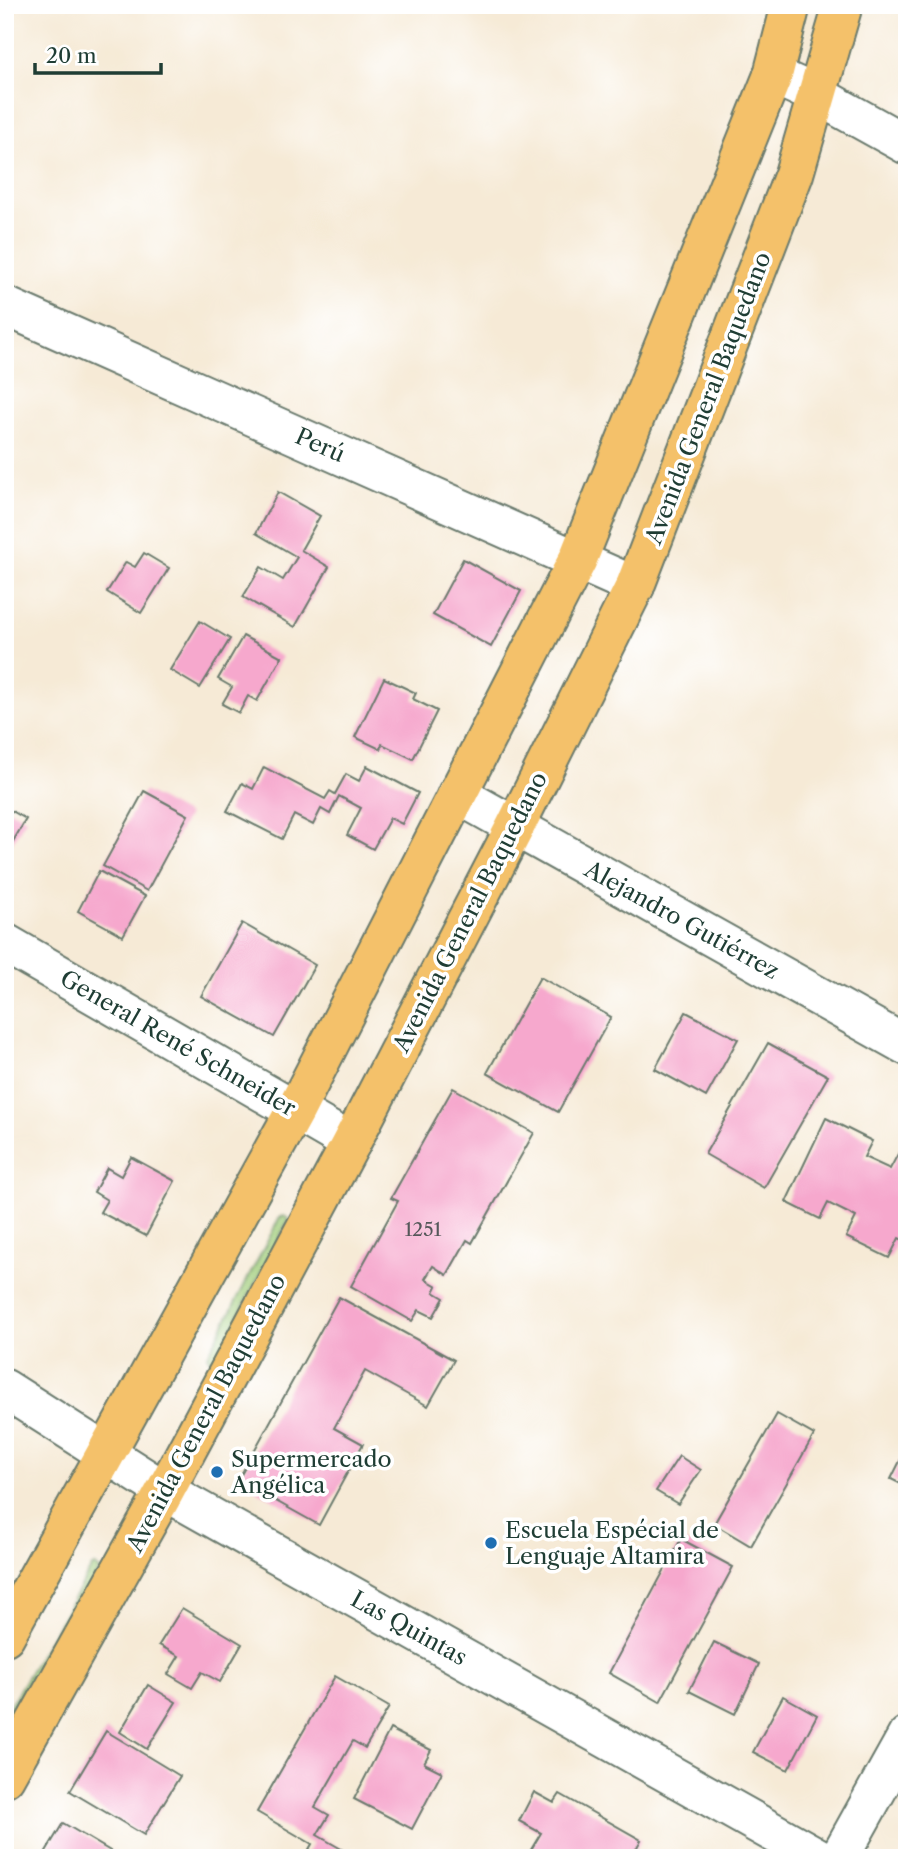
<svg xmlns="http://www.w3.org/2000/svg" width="912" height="1863" font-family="'Libre Caslon Text',serif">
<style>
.green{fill:#a1cd7a;stroke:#608557;stroke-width:2}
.building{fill:#f6a8cd}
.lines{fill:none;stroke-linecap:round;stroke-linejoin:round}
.minor-casing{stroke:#6a7a6d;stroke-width:42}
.major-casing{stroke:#6a7a6d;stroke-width:42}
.minor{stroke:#fff;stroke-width:38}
.major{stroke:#f4c16a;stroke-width:38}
.poi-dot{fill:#1f6fb2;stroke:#fff;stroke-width:2.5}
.labels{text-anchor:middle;stroke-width:7;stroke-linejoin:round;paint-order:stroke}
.number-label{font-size:19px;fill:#55585a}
.street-label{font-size:23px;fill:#1f3d34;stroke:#fff}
.poi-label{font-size:23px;fill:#1f3d34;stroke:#fff;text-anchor:start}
</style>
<rect width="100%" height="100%" fill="#fff"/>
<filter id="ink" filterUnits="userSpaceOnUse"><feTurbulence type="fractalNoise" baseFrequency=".0143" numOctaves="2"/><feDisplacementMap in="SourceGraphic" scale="14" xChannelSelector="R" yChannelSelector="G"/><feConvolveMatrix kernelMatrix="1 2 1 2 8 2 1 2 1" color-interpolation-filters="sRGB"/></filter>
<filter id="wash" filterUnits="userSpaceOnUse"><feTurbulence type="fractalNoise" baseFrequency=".00686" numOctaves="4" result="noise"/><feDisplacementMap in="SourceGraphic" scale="28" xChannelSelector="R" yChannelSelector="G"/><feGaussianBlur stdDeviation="1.57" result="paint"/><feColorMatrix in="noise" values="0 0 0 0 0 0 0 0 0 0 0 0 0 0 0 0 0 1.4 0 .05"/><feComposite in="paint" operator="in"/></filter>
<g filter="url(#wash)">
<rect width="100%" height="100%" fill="#f6ead6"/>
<g class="green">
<path d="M 284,1216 L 289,1219 L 214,1362 L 211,1361 L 208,1355 L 280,1217 Z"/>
<path d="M 95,1566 L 99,1570 L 5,1739 L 5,1714 L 92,1567 Z"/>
</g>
<g id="blocks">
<g class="building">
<path d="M 278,492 L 320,516 L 301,550 L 329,567 L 295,627 L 243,597 L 261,567 L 283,580 L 297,557 L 256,533 Z"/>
<path d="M 144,553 L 169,568 L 141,613 L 107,592 L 126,562 L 135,567 Z"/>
<path d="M 463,559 L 521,591 L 491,647 L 433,615 Z"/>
<path d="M 200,621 L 230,639 L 200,688 L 170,670 Z"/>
<path d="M 243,636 L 282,657 L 257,701 L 248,696 L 239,713 L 222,704 L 232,687 L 218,679 Z"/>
<path d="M 384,678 L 416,693 L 413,699 L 437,711 L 413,759 L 382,744 L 380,749 L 355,737 Z"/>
<path d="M 367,766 L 418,793 L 402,824 L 390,818 L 373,849 L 347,835 L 361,808 L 339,796 L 330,814 L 321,809 L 313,825 L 294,815 L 282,839 L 227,811 L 242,783 L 253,789 L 264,767 L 325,799 L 330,791 L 335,794 L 346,774 L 359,781 Z"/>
<path d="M 144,791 L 188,815 L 147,891 L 103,866 Z"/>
<path d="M 5,807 L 26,819 L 5,855 Z"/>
<path d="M 99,871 L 145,896 L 123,936 L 78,911 Z"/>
<path d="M 242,923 L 315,965 L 274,1037 L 201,996 Z"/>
<path d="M 540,977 L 611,1017 L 558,1112 L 487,1073 Z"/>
<path d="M 686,1012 L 738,1039 L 706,1097 L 655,1069 Z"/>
<path d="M 768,1043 L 828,1076 L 764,1188 L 705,1154 Z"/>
<path d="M 453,1088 L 534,1133 L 472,1243 L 467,1240 L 447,1275 L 433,1266 L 425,1279 L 437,1286 L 434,1292 L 444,1298 L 433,1317 L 419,1310 L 412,1321 L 351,1286 L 398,1201 L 391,1198 Z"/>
<path d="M 826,1118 L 872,1141 L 864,1157 L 890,1169 L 899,1152 L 907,1156 L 907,1242 L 899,1238 L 889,1258 L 846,1237 L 856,1217 L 828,1203 L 820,1219 L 786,1202 Z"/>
<path d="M 131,1157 L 175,1181 L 146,1236 L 100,1212 L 107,1200 L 94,1192 L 107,1168 L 121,1176 Z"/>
<path d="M 339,1297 L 454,1360 L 428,1406 L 365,1371 L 334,1428 L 363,1444 L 319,1525 L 238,1480 Z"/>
<path d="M 777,1414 L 814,1435 L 751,1546 L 714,1524 Z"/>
<path d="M 907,1447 L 907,1487 L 891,1479 Z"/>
<path d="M 679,1456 L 701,1470 L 678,1504 L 656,1491 Z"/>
<path d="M 681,1539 L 733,1567 L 660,1702 L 609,1673 Z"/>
<path d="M 182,1608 L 242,1644 L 220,1682 L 202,1672 L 192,1688 L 168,1674 L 179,1656 L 159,1645 Z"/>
<path d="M 714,1642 L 759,1664 L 735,1714 L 689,1691 Z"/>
<path d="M 335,1676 L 389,1707 L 365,1748 L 353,1741 L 315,1807 L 329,1815 L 317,1835 L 357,1858 L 304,1858 L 312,1844 L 257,1812 Z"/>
<path d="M 148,1685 L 176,1702 L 147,1749 L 120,1732 Z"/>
<path d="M 783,1696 L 817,1715 L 788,1770 L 753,1752 Z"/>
<path d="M 390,1729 L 431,1750 L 424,1763 L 442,1772 L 412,1829 L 354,1799 Z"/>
<path d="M 106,1731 L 180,1776 L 144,1835 L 70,1791 Z"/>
<path d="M 534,1792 L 554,1803 L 560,1794 L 641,1840 L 631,1858 L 526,1858 L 541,1833 L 519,1821 Z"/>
<path d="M 63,1823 L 122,1858 L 42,1858 Z"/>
</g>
</g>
</g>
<g filter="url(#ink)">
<use href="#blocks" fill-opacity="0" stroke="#6a7a6d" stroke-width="2"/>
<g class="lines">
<g class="minor-casing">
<g id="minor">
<path d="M 773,75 L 817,95 L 907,145"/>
<path d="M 5,306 L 635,586"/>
<path d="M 457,794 L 907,1046"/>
<path d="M 5,943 L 351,1143"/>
<path d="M 5,1389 L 165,1491 L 819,1858"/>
<path d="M 839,1858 L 907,1736"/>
</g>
</g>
<g class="major-casing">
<g id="major">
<path d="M 5,1636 L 295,1111 L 578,559 L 773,75 L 791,5"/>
<path d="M 5,1777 L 165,1491 L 351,1143 L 515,827 L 635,586 L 794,174 L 843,5"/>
</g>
</g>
<use href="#minor" class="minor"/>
<use href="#major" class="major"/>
</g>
</g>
<g class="poi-dot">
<circle cx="217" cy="1472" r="7"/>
<circle cx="491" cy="1543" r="7"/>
</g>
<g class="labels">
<g class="number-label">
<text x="423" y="1236">1251</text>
</g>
<g class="street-label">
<text transform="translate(708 398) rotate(-69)" y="8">Avenida General Baquedano</text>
<text transform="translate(320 445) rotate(24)" y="8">Perú</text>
<text transform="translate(470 912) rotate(-63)" y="8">Avenida General Baquedano</text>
<text transform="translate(682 920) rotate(29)" y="8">Alejandro Gutiérrez</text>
<text transform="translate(178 1043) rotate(30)" y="8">General René Schneider</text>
<text transform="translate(206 1413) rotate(-62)" y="8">Avenida General Baquedano</text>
<text transform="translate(409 1628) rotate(29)" y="8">Las Quintas</text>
</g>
<g class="poi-label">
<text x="231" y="1467">Supermercado<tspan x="231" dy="26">Angélica</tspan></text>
<text x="505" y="1538">Escuela Espécial de<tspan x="505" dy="26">Lenguaje Altamira</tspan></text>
</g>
</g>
<rect width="912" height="1863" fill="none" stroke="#fff" stroke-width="28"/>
<path d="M35 63v10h126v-10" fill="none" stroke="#1f3d34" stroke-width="3.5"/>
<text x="46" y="63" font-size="21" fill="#1f3d34" stroke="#ffffff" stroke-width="5" paint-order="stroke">20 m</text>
</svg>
